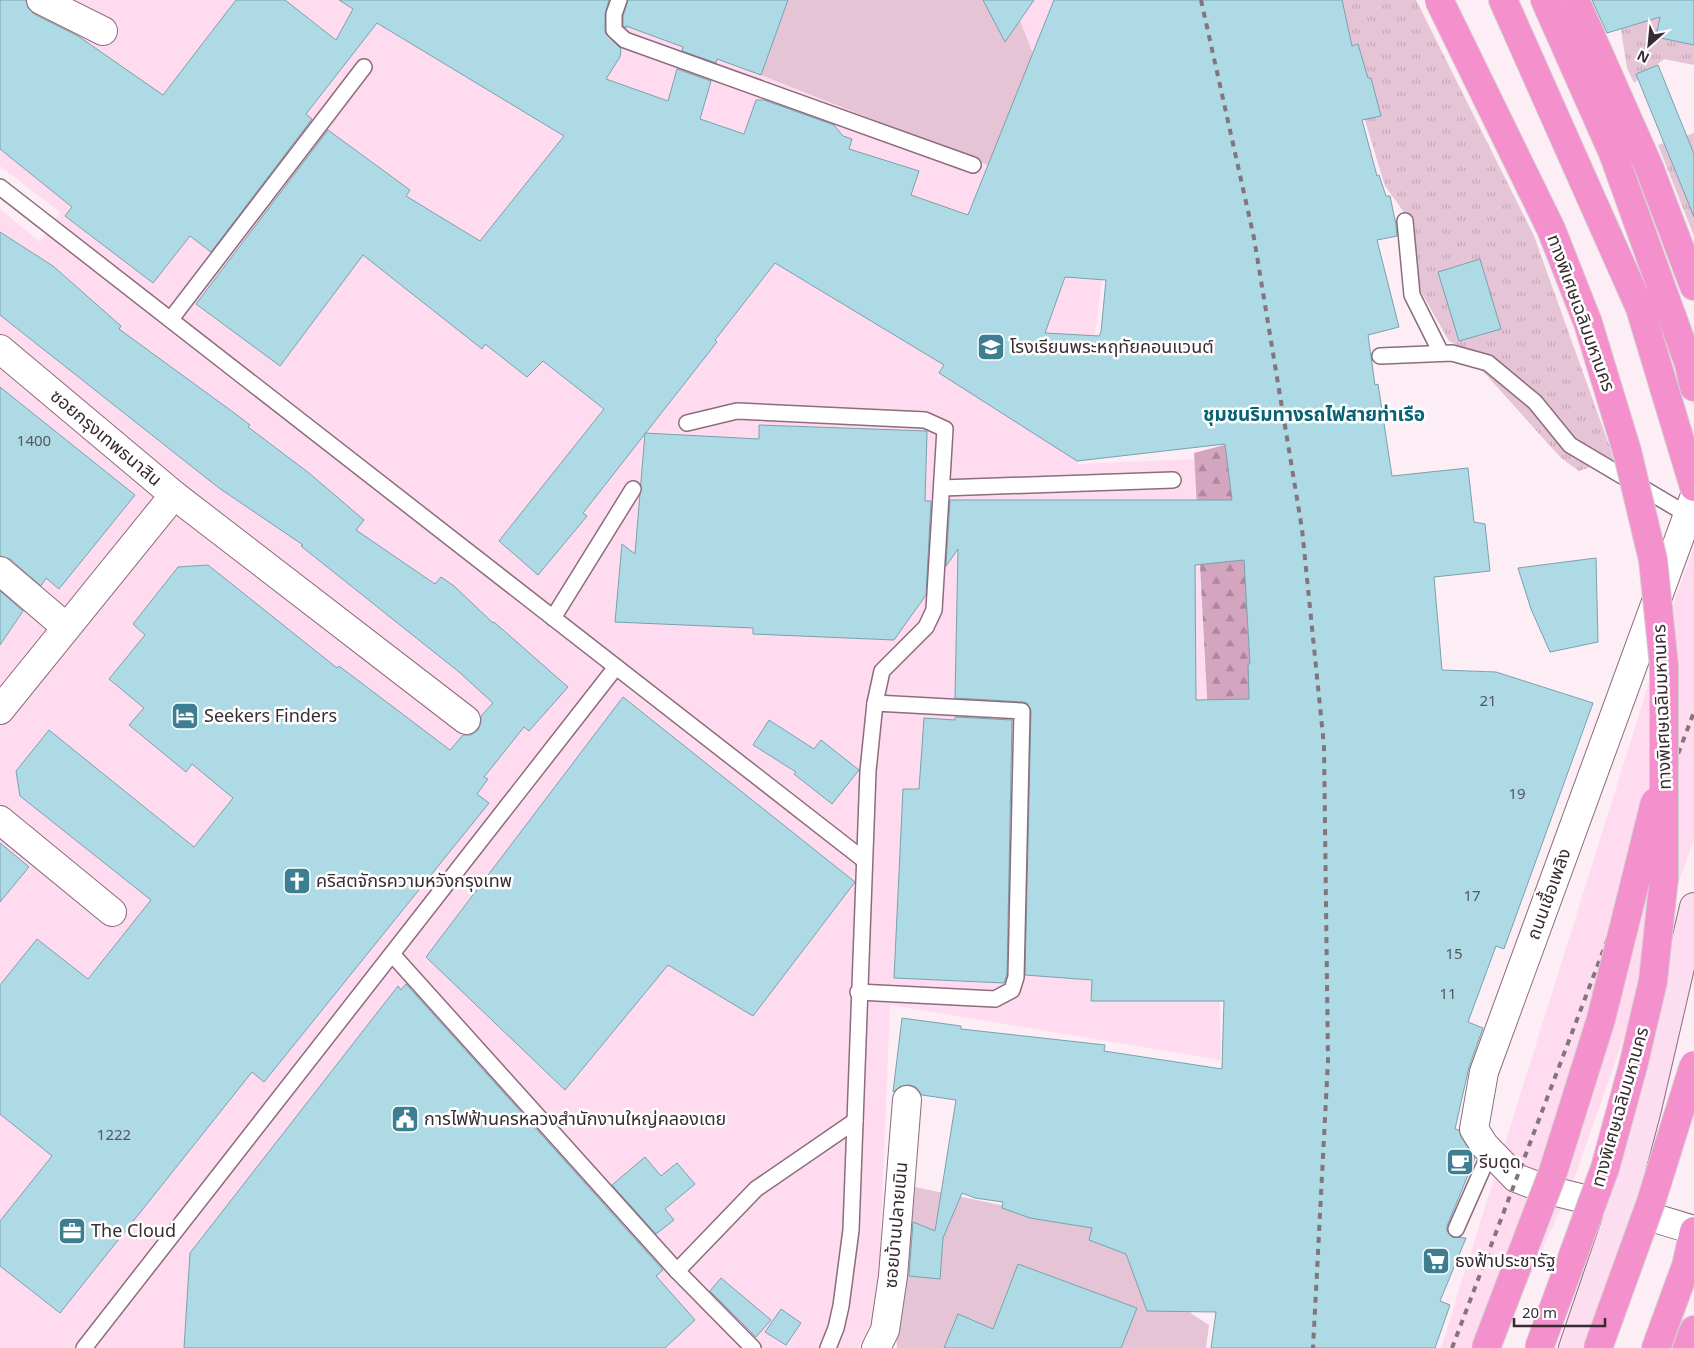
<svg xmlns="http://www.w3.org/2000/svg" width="1694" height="1348" font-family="Georgia,'Noto Sans Thai',serif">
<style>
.built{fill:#ffdbef}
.grass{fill:url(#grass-tufts)}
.forest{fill:url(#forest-firs)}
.garden{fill:#e5c4d6}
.building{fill:#aedae6;stroke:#78a2ad;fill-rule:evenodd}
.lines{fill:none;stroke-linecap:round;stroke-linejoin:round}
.lane-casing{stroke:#8c6c7e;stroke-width:18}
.street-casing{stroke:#8c6c7e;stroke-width:30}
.secondary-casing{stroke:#8c6c7e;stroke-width:30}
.highway-casing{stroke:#d3d0d2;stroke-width:30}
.lane{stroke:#fff;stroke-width:15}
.street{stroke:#fff;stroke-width:28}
.secondary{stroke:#fcdef0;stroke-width:28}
.highway{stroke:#f490cc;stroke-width:28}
.rail{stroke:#82757c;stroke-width:4;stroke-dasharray:6 6;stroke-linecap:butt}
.highway-bridge-casing{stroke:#d3d0d2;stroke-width:30;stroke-linecap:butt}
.highway-bridge{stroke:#f490cc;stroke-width:28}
.labels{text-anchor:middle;stroke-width:5;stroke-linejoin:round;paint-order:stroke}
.number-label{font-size:15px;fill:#56575f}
.street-label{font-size:18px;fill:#382b32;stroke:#fff}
.poi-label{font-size:18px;fill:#382b32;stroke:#fff;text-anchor:start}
.neighbourhood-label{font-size:19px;font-weight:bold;fill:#076274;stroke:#fff}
</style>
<defs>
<pattern id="grass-tufts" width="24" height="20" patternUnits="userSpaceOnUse" patternTransform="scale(1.25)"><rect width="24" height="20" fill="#e5c4d6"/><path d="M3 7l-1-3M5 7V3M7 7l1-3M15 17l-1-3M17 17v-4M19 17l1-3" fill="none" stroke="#c5a9b8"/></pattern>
<pattern id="forest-firs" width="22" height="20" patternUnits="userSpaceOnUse" patternTransform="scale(1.25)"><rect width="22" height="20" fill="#d4a5bf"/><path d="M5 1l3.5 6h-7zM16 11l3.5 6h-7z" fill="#ad879c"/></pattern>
</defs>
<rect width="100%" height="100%" fill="#fdeef6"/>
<g class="built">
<path d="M 0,0 L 1095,0 L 1127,91 L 1078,464 L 1194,459 L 1217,897 L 1221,1060 L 890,1005 L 879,1280 L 876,1313 L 858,1348 L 0,1348 L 0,209 L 40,242 L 60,212 L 0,166 Z"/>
<path d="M 1694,547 L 1694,839 L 1574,1179 L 1498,1348 L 1441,1348 L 1678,590 Z"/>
</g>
<g class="grass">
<path d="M 1328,0 L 1416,0 L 1534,236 L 1614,459 L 1579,471 L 1561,458 L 1462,348 L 1449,341 L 1416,283 L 1414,226 L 1385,186 Z"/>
<path d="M 1616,0 L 1694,0 L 1694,65 L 1664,59 L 1634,83 L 1627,68 Z"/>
<path d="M 1694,133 L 1694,236 L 1658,145 Z"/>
</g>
<path class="forest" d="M 1228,444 L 1243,456 L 1256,681 L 1245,711 L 1209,735 L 1194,453 Z"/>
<g class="garden">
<path d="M 788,0 L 1012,0 L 1036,62 L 988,165 L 761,75 Z"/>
<path d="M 915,1187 L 1138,1234 L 1192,1314 L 1209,1325 L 1206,1348 L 897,1348 L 896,1334 Z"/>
</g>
<g class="building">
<path d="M 0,0 L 26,0 L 28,8 L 34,14 L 78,36 L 163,95 L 236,0 L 285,0 L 336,40 L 353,9 L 339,0 L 609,0 L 605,14 L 605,33 L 621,49 L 620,57 L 606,79 L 668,101 L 677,69 L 711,81 L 700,119 L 744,134 L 756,100 L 764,100 L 834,125 L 843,136 L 852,139 L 849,149 L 919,171 L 911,195 L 968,215 L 1054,0 L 1342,0 L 1352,46 L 1358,44 L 1368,78 L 1371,78 L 1381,116 L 1362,120 L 1377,176 L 1379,175 L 1386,196 L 1390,196 L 1396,225 L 1397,236 L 1377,240 L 1399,327 L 1368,335 L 1375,385 L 1378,384 L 1392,476 L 1468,468 L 1474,522 L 1485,524 L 1490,571 L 1434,577 L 1442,670 L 1496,672 L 1593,703 L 1504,949 L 1496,946 L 1468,1022 L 1483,1028 L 1469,1067 L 1455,1129 L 1459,1130 L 1461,1137 L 1475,1158 L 1447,1226 L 1447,1231 L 1452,1237 L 1466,1238 L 1440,1301 L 1450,1305 L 1435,1348 L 1211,1348 L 1216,1312 L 1147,1311 L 1126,1254 L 1089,1240 L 1092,1228 L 1030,1218 L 1002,1208 L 1003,1202 L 975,1198 L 962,1193 L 943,1238 L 940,1279 L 909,1276 L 913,1222 L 935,1231 L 956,1100 L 922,1095 L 916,1087 L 909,1085 L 901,1086 L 893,1092 L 902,1018 L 961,1026 L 961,1029 L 1105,1045 L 1104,1051 L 1222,1069 L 1224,1001 L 1091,1001 L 1092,980 L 1025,975 L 1031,711 L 1027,703 L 1023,702 L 955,698 L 958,549 L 946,566 L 950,500 L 1232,500 L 1225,444 L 1077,461 L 939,373 L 944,365 L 775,263 L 715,340 L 717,342 L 583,513 L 587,516 L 538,575 L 499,541 L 604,409 L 543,361 L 527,377 L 485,344 L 482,349 L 363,255 L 280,366 L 196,304 L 328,130 L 410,190 L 406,196 L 480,241 L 564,136 L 377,23 L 306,114 L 312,119 L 211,252 L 190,236 L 153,283 L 65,216 L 72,207 L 0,149 ZM 1065,277 L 1106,280 L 1101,332 L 1099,336 L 1045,333 ZM 1244,560 L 1250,664 L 1248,664 L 1249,699 L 1196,700 L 1195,565 Z"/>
<path d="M 628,0 L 788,0 L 761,75 L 717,59 L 716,63 L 682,51 L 683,47 L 626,26 L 626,28 L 623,26 L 623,16 Z"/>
<path d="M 983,0 L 1034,0 L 1005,42 Z"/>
<path d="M 1592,0 L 1694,0 L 1694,45 L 1656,37 L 1660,17 L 1607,33 Z"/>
<path d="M 1658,65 L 1694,154 L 1694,217 L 1636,74 Z"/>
<path d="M 0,232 L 53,266 L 121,326 L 119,329 L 237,415 L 250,425 L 248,427 L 309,473 L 364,520 L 356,530 L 435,584 L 441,577 L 454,586 L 493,623 L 494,622 L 568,687 L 529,731 L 524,727 L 484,777 L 488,779 L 477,794 L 489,803 L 264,1082 L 252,1072 L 60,1313 L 0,1266 L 0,1221 L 52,1156 L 0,1114 L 0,985 L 37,939 L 88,979 L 151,900 L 20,796 L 16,771 L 49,730 L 194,847 L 233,798 L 192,764 L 186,772 L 129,725 L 144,708 L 109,679 L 145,635 L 133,624 L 178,567 L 208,565 L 337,668 L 339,666 L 450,750 L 463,735 L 471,735 L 478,730 L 481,723 L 481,716 L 493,703 L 459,672 L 301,546 L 303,545 L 219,488 L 0,315 Z"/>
<path d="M 1480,259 L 1501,329 L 1459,341 L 1438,272 Z"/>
<path d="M 0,387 L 135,495 L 59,589 L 46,578 L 41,586 L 10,559 L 0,556 Z"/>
<path d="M 759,425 L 927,431 L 925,501 L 931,501 L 926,595 L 894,640 L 753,634 L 753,628 L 615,622 L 622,544 L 635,554 L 645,433 L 759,439 Z"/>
<path d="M 1596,558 L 1598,642 L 1550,652 L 1531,609 L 1518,568 Z"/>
<path d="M 0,591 L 23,611 L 0,645 Z"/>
<path d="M 623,697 L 855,882 L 753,1016 L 668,965 L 565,1090 L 426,957 Z"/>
<path d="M 955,717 L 1012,720 L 1007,974 L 1004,983 L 894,978 L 903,789 L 919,789 L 924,718 L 955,720 Z"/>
<path d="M 769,720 L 814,749 L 821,740 L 859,770 L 832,804 L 794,774 L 796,772 L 753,745 Z"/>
<path d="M 0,843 L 29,867 L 0,902 Z"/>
<path d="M 406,984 L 663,1270 L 656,1276 L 695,1320 L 665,1348 L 184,1348 L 190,1253 L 398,986 L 401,990 Z"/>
<path d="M 645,1157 L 661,1176 L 677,1163 L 695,1184 L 665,1209 L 674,1220 L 656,1234 L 612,1185 Z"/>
<path d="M 1018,1264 L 1137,1308 L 1121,1348 L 944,1348 L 958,1314 L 993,1329 Z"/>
<path d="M 721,1278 L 771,1320 L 756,1337 L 710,1291 Z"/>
<path d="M 781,1309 L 801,1323 L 786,1345 L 765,1332 Z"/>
</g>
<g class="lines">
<g class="lane-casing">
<g id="lane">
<path d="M 619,0 L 614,14 L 614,30 L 625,40 L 973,165"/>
<path d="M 0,187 L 864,860"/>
<path d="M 1405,221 L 1412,295 L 1441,353"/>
<path d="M 171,319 L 364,67"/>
<path d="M 1380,356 L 1452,353 L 1488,363 L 1535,402 L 1570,445 L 1688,515"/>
<path d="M 687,423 L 737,411 L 925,420 L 945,429 L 934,610 L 926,627 L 882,671 L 875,703 L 868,771 L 851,1230 L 841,1306 L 836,1328 L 828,1348"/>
<path d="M 942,488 L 1173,480"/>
<path d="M 553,618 L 633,489"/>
<path d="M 392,954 L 677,1271 L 753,1348"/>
<path d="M 858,992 L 995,999 L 1012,990 L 1016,977 L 1022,711 L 875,703"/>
<path d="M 1456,1229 L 1490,1152"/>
<path d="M 677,1271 L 756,1189 L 855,1121"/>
<path d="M 84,1348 L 616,667"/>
</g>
</g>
<g class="street-casing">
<g id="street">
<path d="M 41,0 L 103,31"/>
<path d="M 0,349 L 174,495 L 0,710"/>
<path d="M 174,495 L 466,720"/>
<path d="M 1694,498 L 1484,1072 L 1474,1129 L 1484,1145 L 1516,1178 L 1548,1190 L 1621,1208 L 1694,1230"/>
<path d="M 0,571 L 66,627"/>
<path d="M 0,820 L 112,912"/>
<path d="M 876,1348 L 885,1330 L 893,1276 L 907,1100"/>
</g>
</g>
<g class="secondary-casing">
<path id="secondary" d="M 1573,1348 L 1621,1208 L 1647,1109 L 1694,907"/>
</g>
<g class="highway-casing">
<g id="highway">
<path d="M 1503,0 L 1640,308 L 1694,487"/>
<path d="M 1545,0 L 1613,153 L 1689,364 L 1694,387"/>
<path d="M 1575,0 L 1649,167 L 1694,286"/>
<path d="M 1656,1348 L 1686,1266 L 1694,1231"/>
<path d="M 1687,1348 L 1694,1330"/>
</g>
</g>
<use href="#lane" class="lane"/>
<use href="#street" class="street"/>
<use href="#secondary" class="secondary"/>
<use href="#highway" class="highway"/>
<g class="rail">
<path d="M 1201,0 L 1254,238 L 1302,529 L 1324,746 L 1328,1061 L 1313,1348"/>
<path d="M 1452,1348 L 1694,712"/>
</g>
<g class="highway-bridge-casing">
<g id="highway-bridge">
<path d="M 1439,0 L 1551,229 L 1588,323 L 1627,451 L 1653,560 L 1664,666 L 1664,878 L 1653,981 L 1633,1066 L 1605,1168 L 1539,1348"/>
<path d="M 1486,1348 L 1553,1172 L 1601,1019 L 1655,802"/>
<path d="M 1598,1348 L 1651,1202 L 1694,1065"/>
</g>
</g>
<use href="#highway-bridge" class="highway-bridge"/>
</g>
<defs>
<g id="school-square" transform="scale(1.4375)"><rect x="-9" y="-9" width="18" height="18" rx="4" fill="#3d7f90" stroke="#fff"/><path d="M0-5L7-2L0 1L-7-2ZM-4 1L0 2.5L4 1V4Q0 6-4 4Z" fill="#fff"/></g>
<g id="hotel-square" transform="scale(1.4375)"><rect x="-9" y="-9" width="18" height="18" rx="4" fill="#3d7f90" stroke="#fff"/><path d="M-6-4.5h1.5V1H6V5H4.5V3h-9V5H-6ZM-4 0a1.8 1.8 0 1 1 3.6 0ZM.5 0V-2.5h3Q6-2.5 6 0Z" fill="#fff"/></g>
<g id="church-square" transform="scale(1.4375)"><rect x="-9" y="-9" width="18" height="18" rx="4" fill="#3d7f90" stroke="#fff"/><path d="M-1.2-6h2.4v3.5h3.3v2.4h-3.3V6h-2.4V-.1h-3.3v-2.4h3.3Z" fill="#fff"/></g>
<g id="civic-square" transform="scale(1.4375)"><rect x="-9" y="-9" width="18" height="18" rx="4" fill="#3d7f90" stroke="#fff"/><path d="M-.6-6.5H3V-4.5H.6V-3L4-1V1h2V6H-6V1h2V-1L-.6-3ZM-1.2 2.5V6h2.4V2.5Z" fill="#fff"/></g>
<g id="cafe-square" transform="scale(1.4375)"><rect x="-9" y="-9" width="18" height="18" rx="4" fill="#3d7f90" stroke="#fff"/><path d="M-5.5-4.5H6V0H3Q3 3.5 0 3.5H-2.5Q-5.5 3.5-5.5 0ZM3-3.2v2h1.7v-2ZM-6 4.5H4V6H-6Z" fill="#fff"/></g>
<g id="office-square" transform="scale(1.4375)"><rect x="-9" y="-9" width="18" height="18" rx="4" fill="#3d7f90" stroke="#fff"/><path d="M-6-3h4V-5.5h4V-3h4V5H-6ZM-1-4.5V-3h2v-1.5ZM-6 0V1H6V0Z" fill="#fff"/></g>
<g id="supermarket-square" transform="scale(1.4375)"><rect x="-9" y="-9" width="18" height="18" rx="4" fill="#3d7f90" stroke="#fff"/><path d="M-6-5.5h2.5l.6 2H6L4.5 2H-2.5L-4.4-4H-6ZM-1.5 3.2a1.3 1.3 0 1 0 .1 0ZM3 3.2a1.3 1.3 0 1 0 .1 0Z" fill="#fff"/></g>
</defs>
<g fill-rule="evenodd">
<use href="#school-square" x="991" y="347"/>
<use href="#hotel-square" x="185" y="716"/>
<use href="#church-square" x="297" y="881"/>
<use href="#civic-square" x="405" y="1119"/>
<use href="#cafe-square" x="1460" y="1162"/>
<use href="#office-square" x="72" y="1231"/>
<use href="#supermarket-square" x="1436" y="1261"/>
</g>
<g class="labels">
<g class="number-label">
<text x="34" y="446">1400</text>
<text x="1488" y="706">21</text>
<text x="1517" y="799">19</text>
<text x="1472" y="901">17</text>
<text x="1454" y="959">15</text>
<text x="1448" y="999">11</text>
<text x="114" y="1140">1222</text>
</g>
<g class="street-label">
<text transform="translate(1581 313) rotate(70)" y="6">ทางพิเศษเฉลิมมหานคร</text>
<text transform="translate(106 438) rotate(40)" y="6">ซอยกรุงเทพธนาสิน</text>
<text transform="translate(1662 707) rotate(-92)" y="6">ทางพิเศษเฉลิมมหานคร</text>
<text transform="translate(1549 894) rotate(-70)" y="6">ถนนเชื้อเพลิง</text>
<text transform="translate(1620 1107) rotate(-74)" y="6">ทางพิเศษเฉลิมมหานคร</text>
<text transform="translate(896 1225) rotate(-85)" y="6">ซอยบ้านปลายเนิน</text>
</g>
<g class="poi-label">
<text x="1010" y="353">โรงเรียนพระหฤทัยคอนแวนต์</text>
<text x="204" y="722">Seekers Finders</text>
<text x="316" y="887">คริสตจักรความหวังกรุงเทพ</text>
<text x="424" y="1125">การไฟฟ้านครหลวงสำนักงานใหญ่คลองเตย</text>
<text x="1479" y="1168">รีบดูด</text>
<text x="91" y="1237">The Cloud</text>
<text x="1455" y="1267">ธงฟ้าประชารัฐ</text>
</g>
<g class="neighbourhood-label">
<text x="1314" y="421">ชุมชนริมทางรถไฟสายท่าเรือ</text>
</g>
</g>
<g transform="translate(1649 45) rotate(207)" stroke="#ffffff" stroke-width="4" paint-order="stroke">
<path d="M0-4L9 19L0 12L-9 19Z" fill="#382b32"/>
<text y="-8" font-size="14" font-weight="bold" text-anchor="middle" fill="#382b32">N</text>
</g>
<path d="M1514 1318v8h91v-8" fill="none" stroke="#382b32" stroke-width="2.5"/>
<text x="1522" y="1318" font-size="15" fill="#382b32" stroke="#ffffff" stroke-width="4" paint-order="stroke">20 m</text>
</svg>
